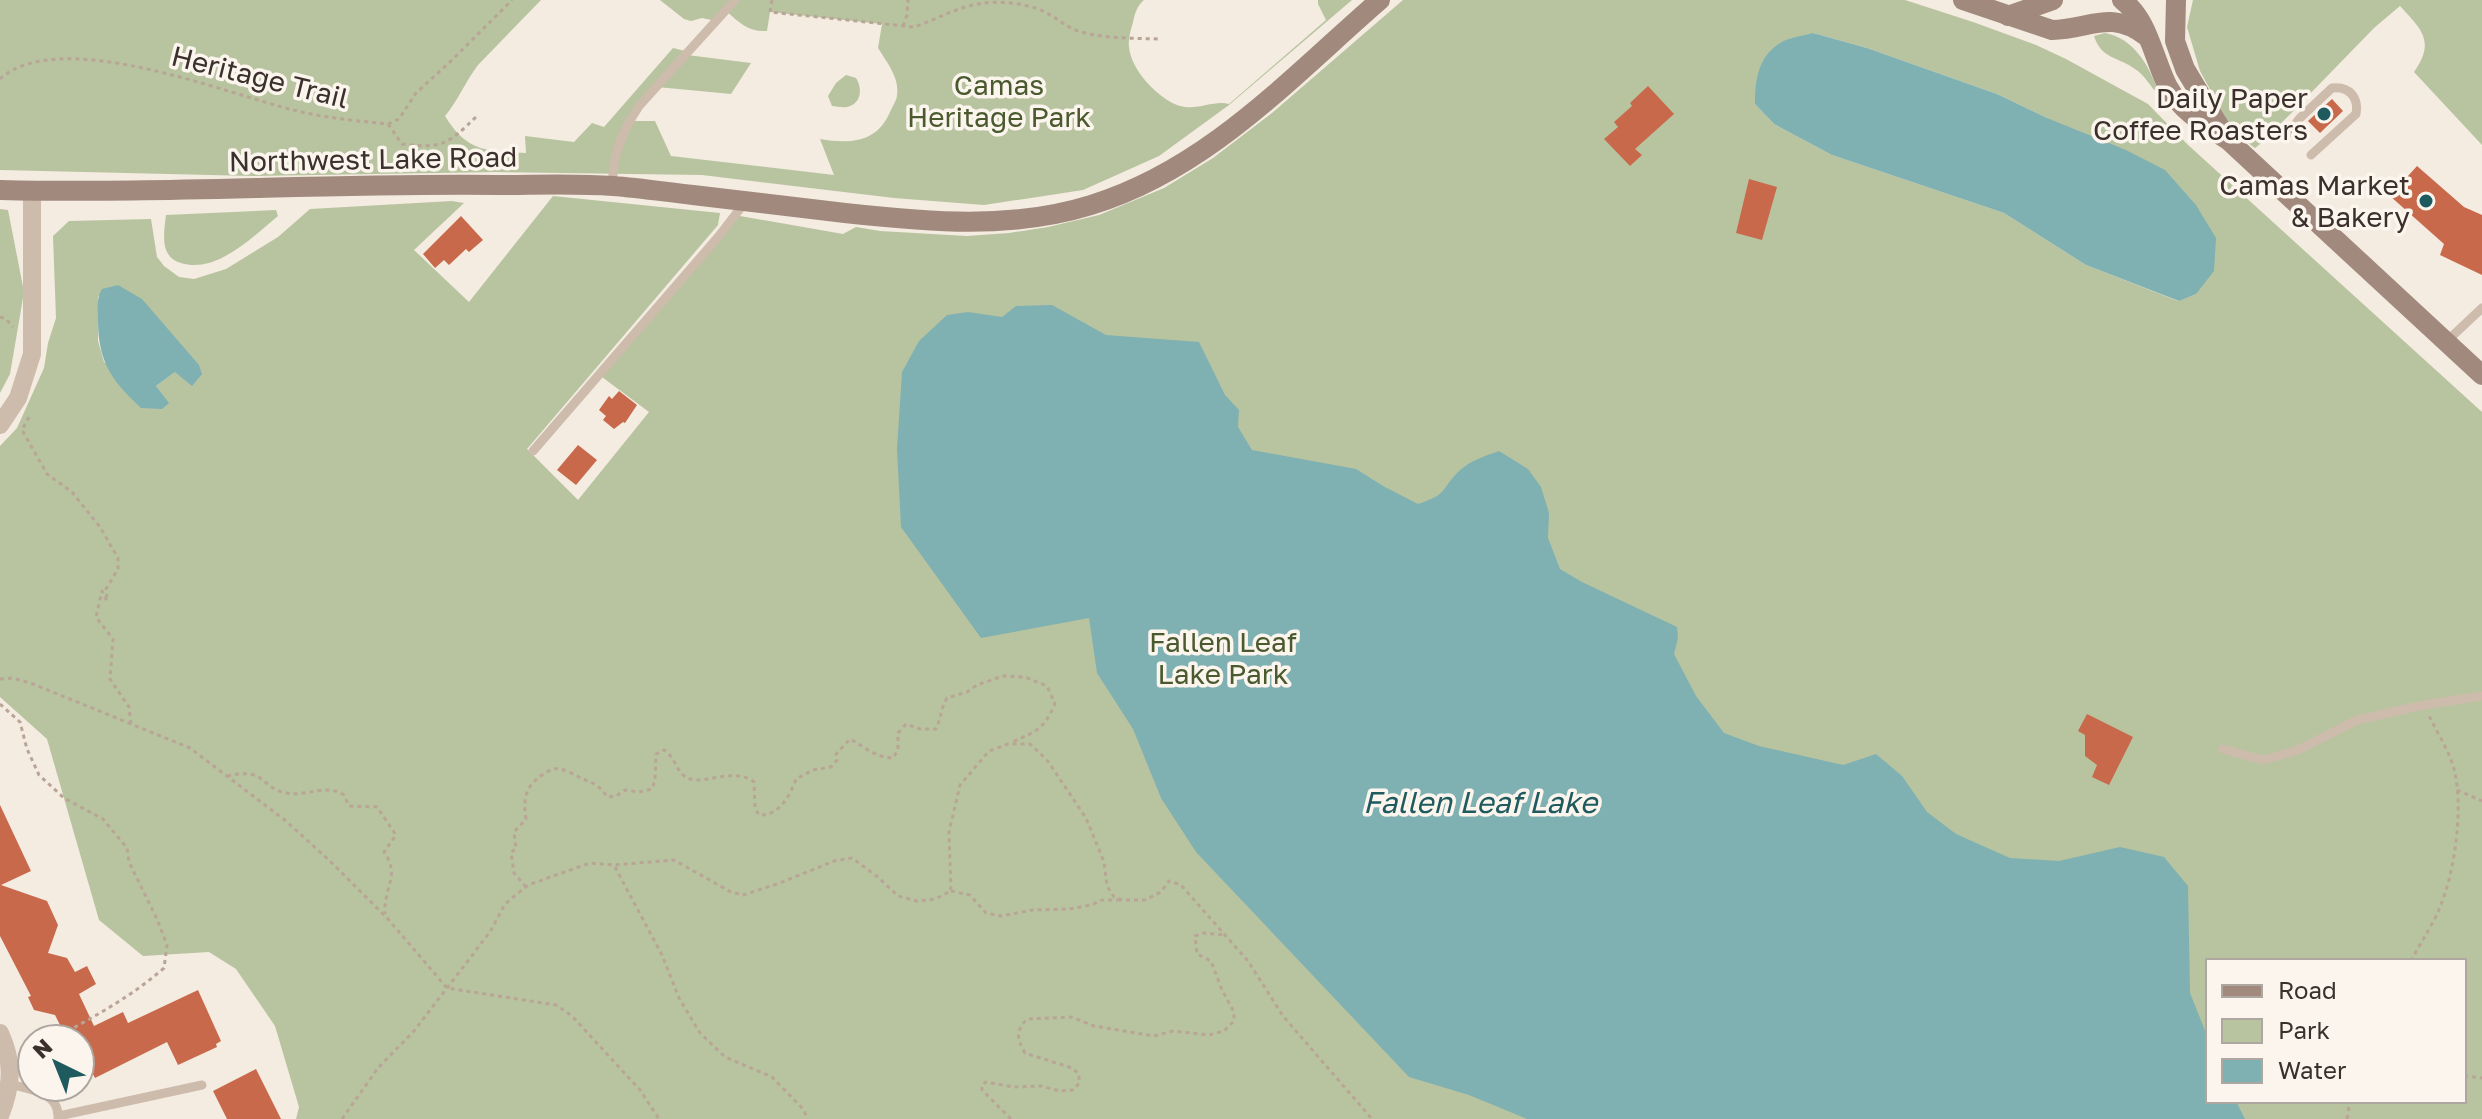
<svg xmlns="http://www.w3.org/2000/svg" width="2482" height="1119" font-family="'Golos Text',sans-serif">
<style>
.green{fill:#b8c4a0;fill-rule:evenodd}
.water{fill:#7fb0b2}
.building{fill:#c8694b}
.lines{fill:none;stroke-linecap:round;stroke-linejoin:round}
.path{stroke:#b9a596;stroke-width:3;stroke-dasharray:4 4;stroke-linecap:butt}
.service{stroke:#cdbbac;stroke-width:9}
.minor{stroke:#cdbbac;stroke-width:18}
.secondary{stroke:#a18a7d;stroke-width:20}
.poi-dot{fill:#1f5a5e;stroke:#fbf5ee;stroke-width:3}
.labels{text-anchor:middle;stroke-width:7;stroke-linejoin:round;paint-order:stroke}
.street-label{font-size:28px;fill:#3b302b;stroke:#fbf5ee}
.park-label{font-size:28px;fill:#4a5a2e;stroke:#fbf5ee}
.poi-label{font-size:28px;fill:#3b302b;stroke:#fbf5ee;text-anchor:end}
.water-label{font-size:30px;font-style:italic;fill:#1f5a5e;stroke:#fbf5ee}
</style>
<rect width="100%" height="100%" fill="#f4ebe1"/>
<g class="green">
<path d="M 0,0 L 541,0 L 478,65 C 465,82 459,99 445,116 C 467,152 486,151 526,153 L 525,136 L 574,142 L 592,123 L 604,127 L 673,48 L 689,52 L 687,55 L 751,63 L 731,94 L 657,87 L 630,121 L 655,121 L 671,156 L 834,175 L 820,139 C 850,144 877,143 890,112 C 892,107 897,100 897,95 C 900,78 886,61 878,48 L 882,24 L 770,12 L 767,31 C 748,32 740,23 726,11 L 716,21 L 702,18 L 691,21 L 684,19 L 660,0 L 1144,0 C 1137,6 1135,13 1133,22 C 1131,29 1128,40 1129,47 C 1131,70 1158,99 1180,106 C 1198,111 1213,100 1229,104 L 1326,20 L 1318,4 L 1318,0 L 1352,0 L 1229,105 L 1159,156 L 1083,190 L 984,205 L 894,198 L 702,175 L 496,172 L 253,176 L 0,170 Z"/>
<path d="M 1403,0 L 1905,0 L 1973,22 L 2036,45 L 2066,59 L 2148,104 L 2187,144 L 2482,412 L 2482,1119 L 296,1119 L 299,1107 L 275,1026 L 236,969 L 209,952 L 143,956 L 99,920 L 47,739 L 0,697 L 0,446 L 17,428 L 44,368 L 48,343 L 56,318 L 53,236 L 69,221 L 151,219 L 157,257 L 164,266 L 179,277 L 194,279 L 226,269 L 278,237 L 310,209 L 452,201 L 464,203 L 414,250 L 469,302 L 553,196 L 720,213 L 718,225 L 527,449 L 578,500 L 649,412 L 602,377 L 740,216 L 843,234 L 856,227 L 880,231 L 967,236 L 1009,233 L 1048,227 L 1099,215 L 1164,188 L 1213,158 L 1272,113 ZM 1813,33 L 1867,48 L 1997,94 L 2047,118 L 2196,294 L 2178,301 L 2086,265 L 2004,213 L 1832,155 L 1774,124 L 1755,104 ZM 98,296 L 175,372 L 156,386 L 168,403 L 104,362 L 98,341 ZM 2208,961 L 2464,961 L 2464,1101 L 2208,1101 Z"/>
<path d="M 2193,0 L 2482,0 L 2482,145 L 2414,72 C 2436,41 2421,29 2400,6 L 2374,28 L 2264,141 L 2255,148 L 2234,133 L 2200,71 L 2187,27 Z"/>
<path d="M 2105,33 C 2133,38 2148,64 2157,88 L 2154,90 C 2148,82 2143,74 2135,69 C 2119,57 2101,59 2094,36 Z"/>
<path d="M 846,75 L 856,78 C 863,89 861,104 847,107 C 842,108 837,106 832,106 L 828,96 L 836,83 Z"/>
<path d="M 0,209 L 8,210 L 24,292 L 10,374 L 0,393 Z"/>
<path d="M 276,210 L 278,216 C 252,237 217,274 181,263 C 159,257 164,232 166,215 Z"/>
</g>
<g class="water">
<path d="M 1813,33 L 1867,48 L 1997,94 L 2047,118 L 2126,150 L 2165,170 L 2196,205 L 2216,238 L 2214,271 L 2196,294 L 2179,301 L 2086,265 L 2004,213 L 1832,155 L 1774,124 L 1755,104 C 1755,80 1758,55 1782,42 C 1790,37 1804,36 1813,33 Z"/>
<path d="M 118,285 L 142,299 L 199,365 L 202,374 L 192,386 L 175,372 L 156,386 L 169,403 L 162,409 L 141,408 C 111,380 98,361 98,320 C 98,309 96,299 102,289 Z"/>
<path d="M 1052,305 L 1106,335 L 1199,342 L 1225,395 L 1239,410 L 1238,427 L 1252,450 L 1356,469 L 1383,486 L 1418,504 C 1448,494 1439,492 1458,472 C 1469,461 1485,456 1499,451 L 1528,469 L 1541,487 L 1549,513 L 1548,538 L 1560,569 L 1582,582 L 1677,627 L 1678,638 L 1674,654 L 1696,696 L 1724,733 L 1759,746 L 1843,765 L 1876,754 L 1902,776 L 1927,812 L 1956,834 L 2010,858 L 2059,861 L 2120,847 L 2164,857 L 2188,886 L 2190,993 L 2208,1038 L 2208,1101 L 2236,1101 L 2245,1119 L 1527,1119 L 1469,1095 L 1409,1077 L 1196,852 L 1161,798 L 1133,729 L 1097,673 L 1089,618 L 981,638 L 901,527 L 897,449 L 902,372 L 919,341 L 947,315 L 968,312 L 1002,317 L 1016,306 Z"/>
</g>
<g class="building">
<path d="M 1648,86 L 1674,114 L 1635,149 L 1642,155 L 1630,166 L 1604,139 L 1618,127 L 1614,122 L 1632,106 L 1630,103 Z"/>
<path d="M 2332,99 L 2343,111 L 2320,133 L 2308,121 Z"/>
<path d="M 2417,166 L 2464,207 L 2482,215 L 2482,275 L 2440,255 L 2444,244 L 2390,196 Z"/>
<path d="M 1749,179 L 1777,187 L 1762,240 L 1736,233 Z"/>
<path d="M 461,216 L 483,240 L 469,252 L 466,249 L 449,265 L 444,260 L 435,268 L 423,254 Z"/>
<path d="M 619,391 L 637,405 L 625,423 L 623,422 L 614,429 L 603,420 L 606,416 L 599,410 L 609,396 L 612,399 Z"/>
<path d="M 578,445 L 597,460 L 576,485 L 557,470 Z"/>
<path d="M 2087,714 L 2133,737 L 2109,785 L 2092,777 L 2097,765 L 2085,756 L 2085,735 L 2078,731 Z"/>
<path d="M 0,805 L 31,871 L 1,885 L 47,901 L 58,925 L 48,953 L 67,958 L 75,972 L 87,966 L 96,984 L 79,994 L 94,1026 L 123,1012 L 128,1023 L 198,990 L 221,1041 L 216,1044 L 217,1047 L 178,1065 L 167,1042 L 95,1078 L 86,1061 L 80,1064 L 80,1039 L 67,1039 L 55,1015 L 34,1010 L 28,997 L 31,996 L 0,936 Z"/>
<path d="M 256,1069 L 281,1119 L 227,1119 L 213,1091 Z"/>
</g>
<g class="lines">
<g class="path">
<path d="M 772,0 L 770,12 L 914,27 C 935,20 955,8 978,4 C 998,0 1027,3 1045,12 C 1057,18 1066,27 1078,31 C 1104,39 1131,38 1158,39"/>
<path d="M 903,26 L 907,15 L 908,0"/>
<path d="M 0,79 C 60,25 226,94 297,111 C 326,118 358,121 388,124 L 399,119 L 416,93 L 450,62 L 512,0"/>
<path d="M 388,124 L 402,144 C 443,149 448,144 477,116"/>
<path d="M 0,317 L 6,319 L 13,327"/>
<path d="M 29,417 L 22,430 L 47,474 L 72,492 L 100,527 L 118,558 L 118,569 L 106,589 L 107,601 L 102,591 L 96,617 L 113,639 L 110,679 L 129,707 L 131,724"/>
<path d="M 0,679 L 13,678 L 33,684 L 190,748 L 286,821 L 331,862 L 388,919 L 447,988 L 556,1005 L 572,1016 L 640,1090 L 659,1119"/>
<path d="M 0,704 L 20,722 L 27,749 L 39,775 L 64,798 L 103,819 L 127,848 L 129,862 L 157,919 L 167,945 L 164,968 C 131,997 92,1018 53,1039"/>
<path d="M 227,776 C 269,767 258,788 287,793 C 307,797 326,783 344,795 L 349,806 L 377,807 L 396,835 L 384,852 C 401,876 383,888 385,914"/>
<path d="M 2457,790 L 2482,801"/>
<path d="M 615,867 L 662,955 L 679,998 L 700,1033 L 725,1057 L 772,1077 L 804,1110 L 807,1119"/>
<path d="M 526,887 L 514,873 L 511,852 L 516,849 L 514,832 L 526,819 C 523,799 525,787 542,775 C 546,773 549,770 553,769 C 563,767 574,775 583,779 C 594,783 601,787 607,797 L 616,796 L 625,790 L 639,792 L 652,789 L 655,780 L 656,754 L 664,750 C 676,757 677,776 690,779 C 707,784 735,767 754,782 L 755,808 L 759,815 C 779,816 790,796 796,779 L 813,770 L 831,767 L 837,760 L 836,754 L 850,739 C 864,746 875,758 893,758 L 898,750 L 898,733 L 906,724 L 920,729 L 936,729 C 941,718 941,708 947,698 L 967,692 L 977,685 L 1003,676 L 1025,677 L 1047,686 L 1055,704 C 1043,730 1037,731 1012,742"/>
<path d="M 951,891 L 970,895 L 986,913 L 1001,916 L 1032,910 L 1069,909 L 1091,905 L 1102,900 L 1121,900"/>
<path d="M 2411,961 C 2420,943 2433,925 2440,907 C 2455,871 2463,811 2455,773 C 2451,754 2438,734 2429,716"/>
<path d="M 2464,1076 L 2482,1078"/>
<path d="M 342,1119 L 378,1068 L 414,1031 L 447,988 L 490,932 L 505,904 L 528,885 L 590,863 L 614,865 L 674,860 L 731,892 L 743,895 L 780,883 L 834,861 L 852,858 L 878,877 L 898,896 L 917,901 L 935,899 L 951,891 L 949,832 L 960,785 L 989,751 L 1008,744 L 1030,744 L 1047,760 L 1086,818 L 1104,862 L 1107,886 L 1114,897 L 1122,900 L 1145,900 L 1161,892 L 1169,881 L 1181,885 L 1248,961 L 1283,1016 L 1372,1119"/>
<path d="M 1011,1119 L 982,1090 L 982,1085 L 986,1082 L 1013,1087 L 1041,1086 L 1060,1091 L 1074,1090 L 1079,1083 L 1079,1074 L 1072,1068 L 1025,1053 C 1017,1039 1015,1032 1027,1019 L 1072,1017 L 1094,1026 L 1154,1036 L 1173,1031 L 1209,1035 L 1224,1031 L 1234,1021 L 1234,1012 L 1222,990 L 1211,961 L 1197,954 L 1195,936 L 1203,933 L 1225,935"/>
<path d="M 2347,1119 L 2350,1101"/>
</g>
<g class="service">
<path d="M 2288,134 L 2300,118 L 2332,88 C 2349,86 2359,97 2356,114 L 2311,155"/>
<path d="M 613,186 C 611,156 623,130 639,106 L 735,0"/>
<path d="M 2446,342 L 2482,308"/>
<path d="M 533,451 L 719,236 L 746,201"/>
<path d="M 2223,749 L 2263,760 L 2298,750 L 2357,720 L 2424,705 L 2482,696"/>
<path d="M 10,1084 C 31,1090 60,1092 58,1119"/>
<path d="M 59,1116 L 202,1085"/>
</g>
<g class="minor">
<path d="M 0,425 L 18,398 L 32,354 L 32,191"/>
<path d="M 0,1033 C 14,1064 12,1085 0,1116"/>
</g>
<g class="secondary">
<path d="M 1963,0 L 2052,30 C 2091,29 2110,9 2146,36"/>
<path d="M 2122,0 C 2149,20 2153,58 2168,87 C 2182,112 2205,125 2228,140 L 2482,375"/>
<path d="M 2176,0 L 2175,41 L 2185,69 L 2224,134"/>
<path d="M 2008,16 L 2053,0"/>
<path d="M 0,190 C 165,194 331,183 496,185 C 535,185 574,183 613,186 C 640,188 666,192 693,195 C 743,201 794,207 845,213 C 927,222 1011,230 1091,205 C 1208,169 1290,78 1380,0"/>
</g>
</g>
<g class="poi-dot">
<circle cx="2324" cy="114" r="8"/>
<circle cx="2426" cy="201" r="8"/>
</g>
<g class="labels">
<g class="street-label">
<text transform="translate(260 77) rotate(14)" y="10">Heritage Trail</text>
<text transform="translate(373 159) rotate(-1)" y="10">Northwest Lake Road</text>
</g>
<g class="park-label">
<text x="999" y="95">Camas<tspan x="999" dy="32">Heritage Park</tspan></text>
<text x="1223" y="652">Fallen Leaf<tspan x="1223" dy="32">Lake Park</tspan></text>
</g>
<g class="poi-label">
<text x="2308" y="108">Daily Paper<tspan x="2308" dy="32">Coffee Roasters</tspan></text>
<text x="2410" y="195">Camas Market<tspan x="2410" dy="32">&amp; Bakery</tspan></text>
</g>
<g class="water-label">
<text x="1480" y="813">Fallen Leaf Lake</text>
</g>
</g>
<rect x="2206" y="959" width="260" height="144" fill="#fbf5ee" stroke="#aea6a0" stroke-width="2"/>
<rect x="2222" y="985" width="40" height="12" fill="#a18a7d" stroke="#aea6a0" stroke-width="2"/>
<text x="2278" y="999" font-size="24" fill="#3b302b">Road</text>
<rect x="2222" y="1019" width="40" height="24" fill="#b8c4a0" stroke="#aea6a0" stroke-width="2"/>
<text x="2278" y="1039" font-size="24" fill="#3b302b">Park</text>
<rect x="2222" y="1059" width="40" height="24" fill="#7fb0b2" stroke="#aea6a0" stroke-width="2"/>
<text x="2278" y="1079" font-size="24" fill="#3b302b">Water</text>
<g transform="translate(56 1063) rotate(317)"><circle r="38" fill="#fbf5ee" stroke="#aea6a0" stroke-width="2"/>
<path d="M0-6L14 30L0 20L-14 30Z" fill="#1f5a5e"/>
<text y="-12" font-size="22" font-weight="bold" text-anchor="middle" fill="#3b302b">N</text>
</g>
</svg>
